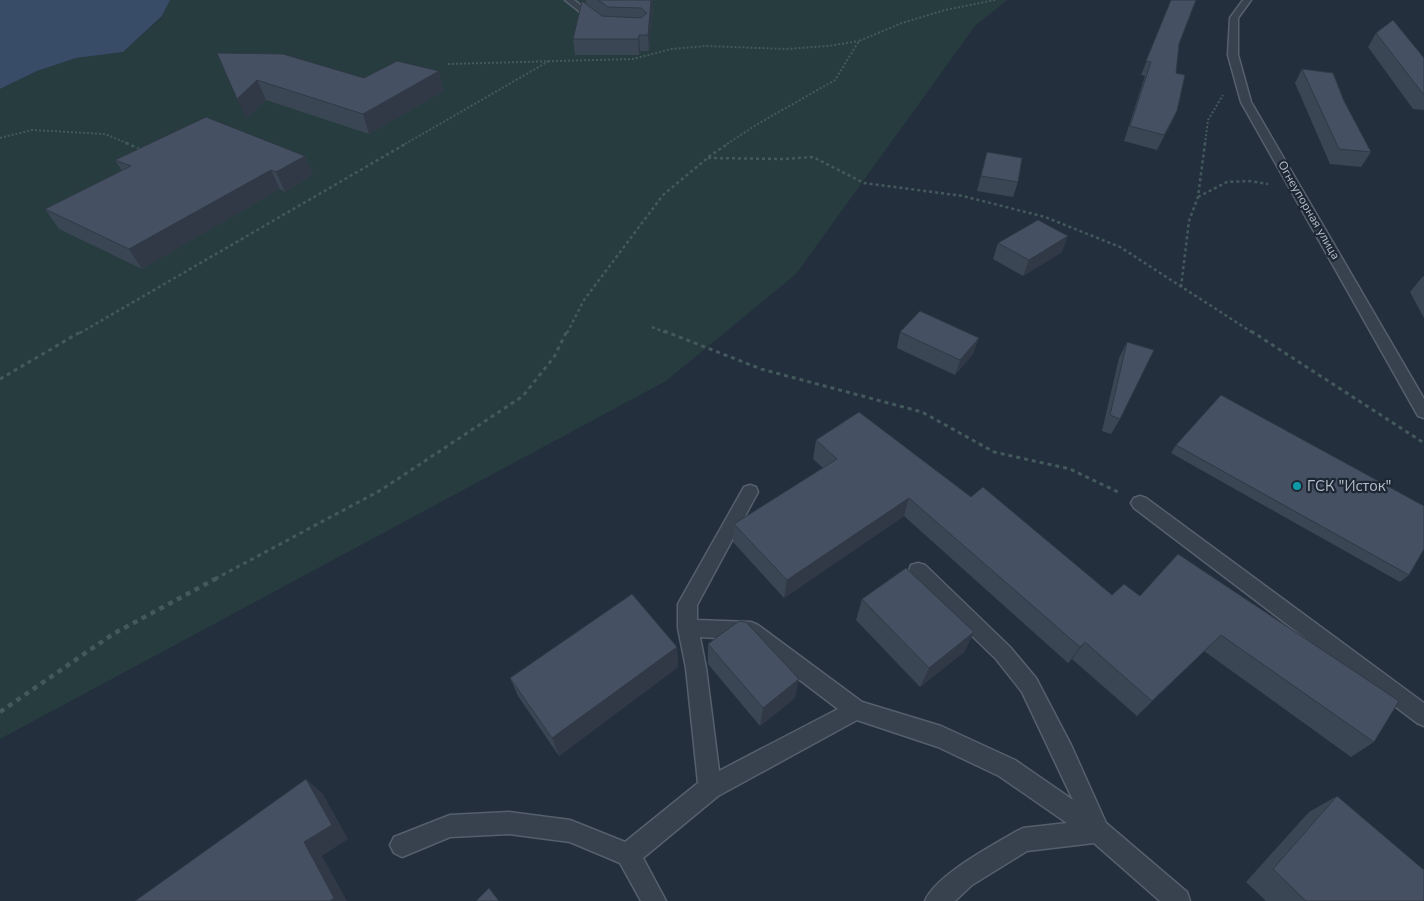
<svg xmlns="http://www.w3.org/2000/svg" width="1424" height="901" font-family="'Nunito Sans',sans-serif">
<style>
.green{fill:#263c3f}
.water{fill:#394c67}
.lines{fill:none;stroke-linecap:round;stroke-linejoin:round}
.lane-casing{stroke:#565f6c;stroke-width:3}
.path-far3{stroke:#44595c;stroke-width:2;stroke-dasharray:2 2;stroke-linecap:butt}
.path-far2{stroke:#44595c;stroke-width:2.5;stroke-dasharray:3 3;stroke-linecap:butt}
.path-far1{stroke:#44595c;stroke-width:3;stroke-dasharray:4 4;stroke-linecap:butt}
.path{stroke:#44595c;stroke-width:4.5;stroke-dasharray:5 5;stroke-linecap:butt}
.lane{fill:#38414e;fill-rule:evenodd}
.wall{fill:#3b4654}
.shaded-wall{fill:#303945}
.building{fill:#455162;stroke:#303945}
.culture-dot{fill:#0f9aa8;stroke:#1d2633;stroke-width:2}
.labels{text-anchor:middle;stroke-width:4.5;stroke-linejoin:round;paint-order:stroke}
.far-street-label{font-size:12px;fill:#b4bcc9;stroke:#1d2633}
.poi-label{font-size:15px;fill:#b4bcc9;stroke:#1d2633;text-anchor:start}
</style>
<rect width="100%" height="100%" fill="#242f3e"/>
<path class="green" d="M 170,0 L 1007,0 L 975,26 L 796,274 L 666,381 L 0,739 L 0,89 L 37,71 L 76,58 L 123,52 L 162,17 Z"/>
<path class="water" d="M 0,0 L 170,0 L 162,16 L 123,52 L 76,58 L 37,71 L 0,89 Z"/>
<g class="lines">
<g class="lane-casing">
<g id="lane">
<path d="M 565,0 L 574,0 L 601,21 L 594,23 Z"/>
<path d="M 1243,0 L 1251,0 L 1238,18 L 1238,55 L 1251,102 L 1424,399 L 1424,418 L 1418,416 L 1241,102 L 1228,55 L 1230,18 Z"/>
<path d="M 750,485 L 756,487 L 758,492 L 697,605 L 697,620 L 751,622 L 758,625 L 862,702 L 941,726 L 1015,760 L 1073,800 L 1022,692 L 996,659 L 911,577 L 909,571 L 911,565 L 918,563 L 925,565 L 1010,647 L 1036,678 L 1071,745 L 1106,823 L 1187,892 L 1190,901 L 1160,901 L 1094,843 L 1027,851 L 972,885 L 955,901 L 925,901 C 936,875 990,847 1015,832 L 1023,828 L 1067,823 L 999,776 L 938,747 L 857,720 L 718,796 L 643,858 L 666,901 L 641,901 L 620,863 L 570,842 L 509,834 L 450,837 L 402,857 L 394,853 L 390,845 L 394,837 L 450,815 L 509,812 L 570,820 L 625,842 L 698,783 L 686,668 L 678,628 L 678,604 L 744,487 ZM 700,637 L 747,640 L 838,709 L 719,771 L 706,668 Z"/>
<path d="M 1140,496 L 1146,498 L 1424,703 L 1424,726 L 1417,723 L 1134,508 L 1131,503 L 1134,498 Z"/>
</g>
</g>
<g class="path-far3">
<path d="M 448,64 L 633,59 L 671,49 L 706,46 L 786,49 L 828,46 L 859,41"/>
<path d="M 0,138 L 32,130 L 105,134 L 129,144"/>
<path d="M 405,144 L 549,61"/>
<path d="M 727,144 L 756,125 L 835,80 L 859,41 L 902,23 L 945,10 L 995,0"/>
<path d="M 1205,144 L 1208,120 L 1223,95"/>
</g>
<g class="path-far2">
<path d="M 126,143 L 142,150"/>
<path d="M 708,158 L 784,159 L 813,157 L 864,183 L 963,196 L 1045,217 L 1120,247 L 1253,333"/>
<path d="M 1198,197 L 1227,182 L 1249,181 L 1268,184"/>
<path d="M 1181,287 L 1189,221 L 1198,197 L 1205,143"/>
<path d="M 652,327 L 667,333"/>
<path d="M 80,333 L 407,143"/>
<path d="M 567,333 L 584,300 L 663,195 L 711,155 L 729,143"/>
</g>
<g class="path-far1">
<path d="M 664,331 L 761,369 L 922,412 L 994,452 L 1070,469 L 1120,493"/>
<path d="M 1251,331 L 1424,443"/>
<path d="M 0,379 L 82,331"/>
<path d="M 215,579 L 381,490 L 523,396 L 554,357 L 567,331"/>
</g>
<path class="path" d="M 0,712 L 113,634 L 217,578"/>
<use href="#lane" class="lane"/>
</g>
<g class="wall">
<path d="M 586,0 L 655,0 L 652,1 L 653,8 L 649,51 L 640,51 L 639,55 L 575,55 L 573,39 L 586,4 Z"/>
<path d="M 1171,0 L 1179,44 L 1170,126 L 1157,150 L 1124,141 L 1145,76 L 1141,75 Z"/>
<path d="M 1376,33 L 1424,58 L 1424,110 L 1413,109 L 1368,47 Z"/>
<path d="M 217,53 L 364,78 L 444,91 L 369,134 L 266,100 L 246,119 Z"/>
<path d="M 1302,69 L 1344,101 L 1371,152 L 1361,167 L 1330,164 L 1295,83 Z"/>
<path d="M 987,152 L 1018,182 L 1013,197 L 977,191 Z"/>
<path d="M 305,156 L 313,175 L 285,192 L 280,189 L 142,269 L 59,229 L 45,209 L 122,171 L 115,160 Z"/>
<path d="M 998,243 L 1062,252 L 1023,276 L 993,259 Z"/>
<path d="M 1423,276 L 1424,277 L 1424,318 L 1410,292 Z"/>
<path d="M 900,332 L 973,354 L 955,375 L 897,348 Z"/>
<path d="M 1127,342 L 1120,419 L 1111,434 L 1102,431 L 1119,358 Z"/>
<path d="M 816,440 L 971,497 L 1112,595 L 1140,596 L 1178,554 L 1374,742 L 1351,757 L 1204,651 L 1137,716 L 1072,659 L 1068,663 L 904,516 L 784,598 L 733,542 L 734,524 L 823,468 L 813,459 Z"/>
<path d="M 1176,445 L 1409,575 L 1400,582 L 1171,453 Z"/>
<path d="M 862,599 L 974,632 L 964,652 L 920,687 L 856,620 Z"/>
<path d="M 708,644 L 795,698 L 760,726 L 708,664 Z"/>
<path d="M 677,647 L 678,667 L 559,756 L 518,696 L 510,678 Z"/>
<path d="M 1337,796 L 1424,901 L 1266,901 L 1246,882 L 1309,812 Z"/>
</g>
<g class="shaded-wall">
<path d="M 644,0 L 655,0 L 652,1 L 653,8 L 649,51 L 648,35 L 651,2 Z"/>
<path d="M 639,35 L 640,51 L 639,55 L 638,39 Z"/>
<path d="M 439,71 L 444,91 L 369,134 L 363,114 Z"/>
<path d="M 257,80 L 266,100 L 246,119 L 237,99 Z"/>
<path d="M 1177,111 L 1170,126 L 1157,150 L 1164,135 Z"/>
<path d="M 305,156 L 313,175 L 285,192 L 276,172 Z"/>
<path d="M 271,170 L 280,189 L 142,269 L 129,249 Z"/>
<path d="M 1068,236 L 1062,252 L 1023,276 L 1029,260 Z"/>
<path d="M 979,338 L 973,354 L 955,375 L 960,360 Z"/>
<path d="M 909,498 L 904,516 L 784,598 L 787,580 Z"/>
<path d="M 974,632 L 964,652 L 920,687 L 929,668 Z"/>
<path d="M 1085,642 L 1072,659 L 1068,663 L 1080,647 Z"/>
<path d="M 677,647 L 678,667 L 559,756 L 552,738 Z"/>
<path d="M 799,679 L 795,698 L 760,726 L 763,708 Z"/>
<path d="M 306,779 L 323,794 L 348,839 L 322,856 L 347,901 L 330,901 L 304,842 Z"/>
</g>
<g class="building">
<path d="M 598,0 L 651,0 L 648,35 L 639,35 L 638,39 L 573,39 L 582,1 L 602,16 L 641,18 L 647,13 L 641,8 L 608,7 Z"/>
<path d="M 1171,0 L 1196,0 L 1179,44 L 1176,73 L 1185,75 L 1177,111 L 1164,135 L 1130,126 L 1151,62 L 1146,61 Z"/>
<path d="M 1393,20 L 1424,58 L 1424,95 L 1376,33 Z"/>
<path d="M 217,53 L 283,54 L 364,78 L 397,61 L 439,71 L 363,114 L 257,80 L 237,99 Z"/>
<path d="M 1302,69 L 1333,73 L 1344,101 L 1371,152 L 1339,149 Z"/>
<path d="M 206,117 L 305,156 L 276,172 L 271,170 L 129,249 L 45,209 L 131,166 L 115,160 Z"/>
<path d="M 987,152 L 1022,158 L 1018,182 L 981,176 Z"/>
<path d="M 1038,220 L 1068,236 L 1029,260 L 998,243 Z"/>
<path d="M 920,311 L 979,338 L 960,360 L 900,332 Z"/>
<path d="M 1127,342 L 1154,350 L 1120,419 L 1110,415 Z"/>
<path d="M 1221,395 L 1424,506 L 1424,549 L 1409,575 L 1176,445 Z"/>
<path d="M 859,412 L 971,497 L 983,487 L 1112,595 L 1124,584 L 1140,596 L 1178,554 L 1399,701 L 1374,742 L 1221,635 L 1152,701 L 1085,642 L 1080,647 L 909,498 L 787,580 L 734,524 L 837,459 L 816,440 Z"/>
<path d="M 906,568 L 974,632 L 929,668 L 862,599 Z"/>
<path d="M 632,594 L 677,647 L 552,738 L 510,678 Z"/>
<path d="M 739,621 L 746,622 L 799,679 L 763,708 L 708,644 Z"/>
<path d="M 306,779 L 332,825 L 304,842 L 334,898 L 330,901 L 135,901 Z"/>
<path d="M 1337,796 L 1424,870 L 1424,901 L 1306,901 L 1273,869 Z"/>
<path d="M 489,888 L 499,901 L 476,901 Z"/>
</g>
<circle class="culture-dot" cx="1297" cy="486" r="5"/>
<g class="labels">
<g class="far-street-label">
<text transform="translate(1309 210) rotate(60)" y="4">Огнеупорная улица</text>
</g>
<g class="poi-label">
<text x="1307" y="491">ГСК "Исток"</text>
</g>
</g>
</svg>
